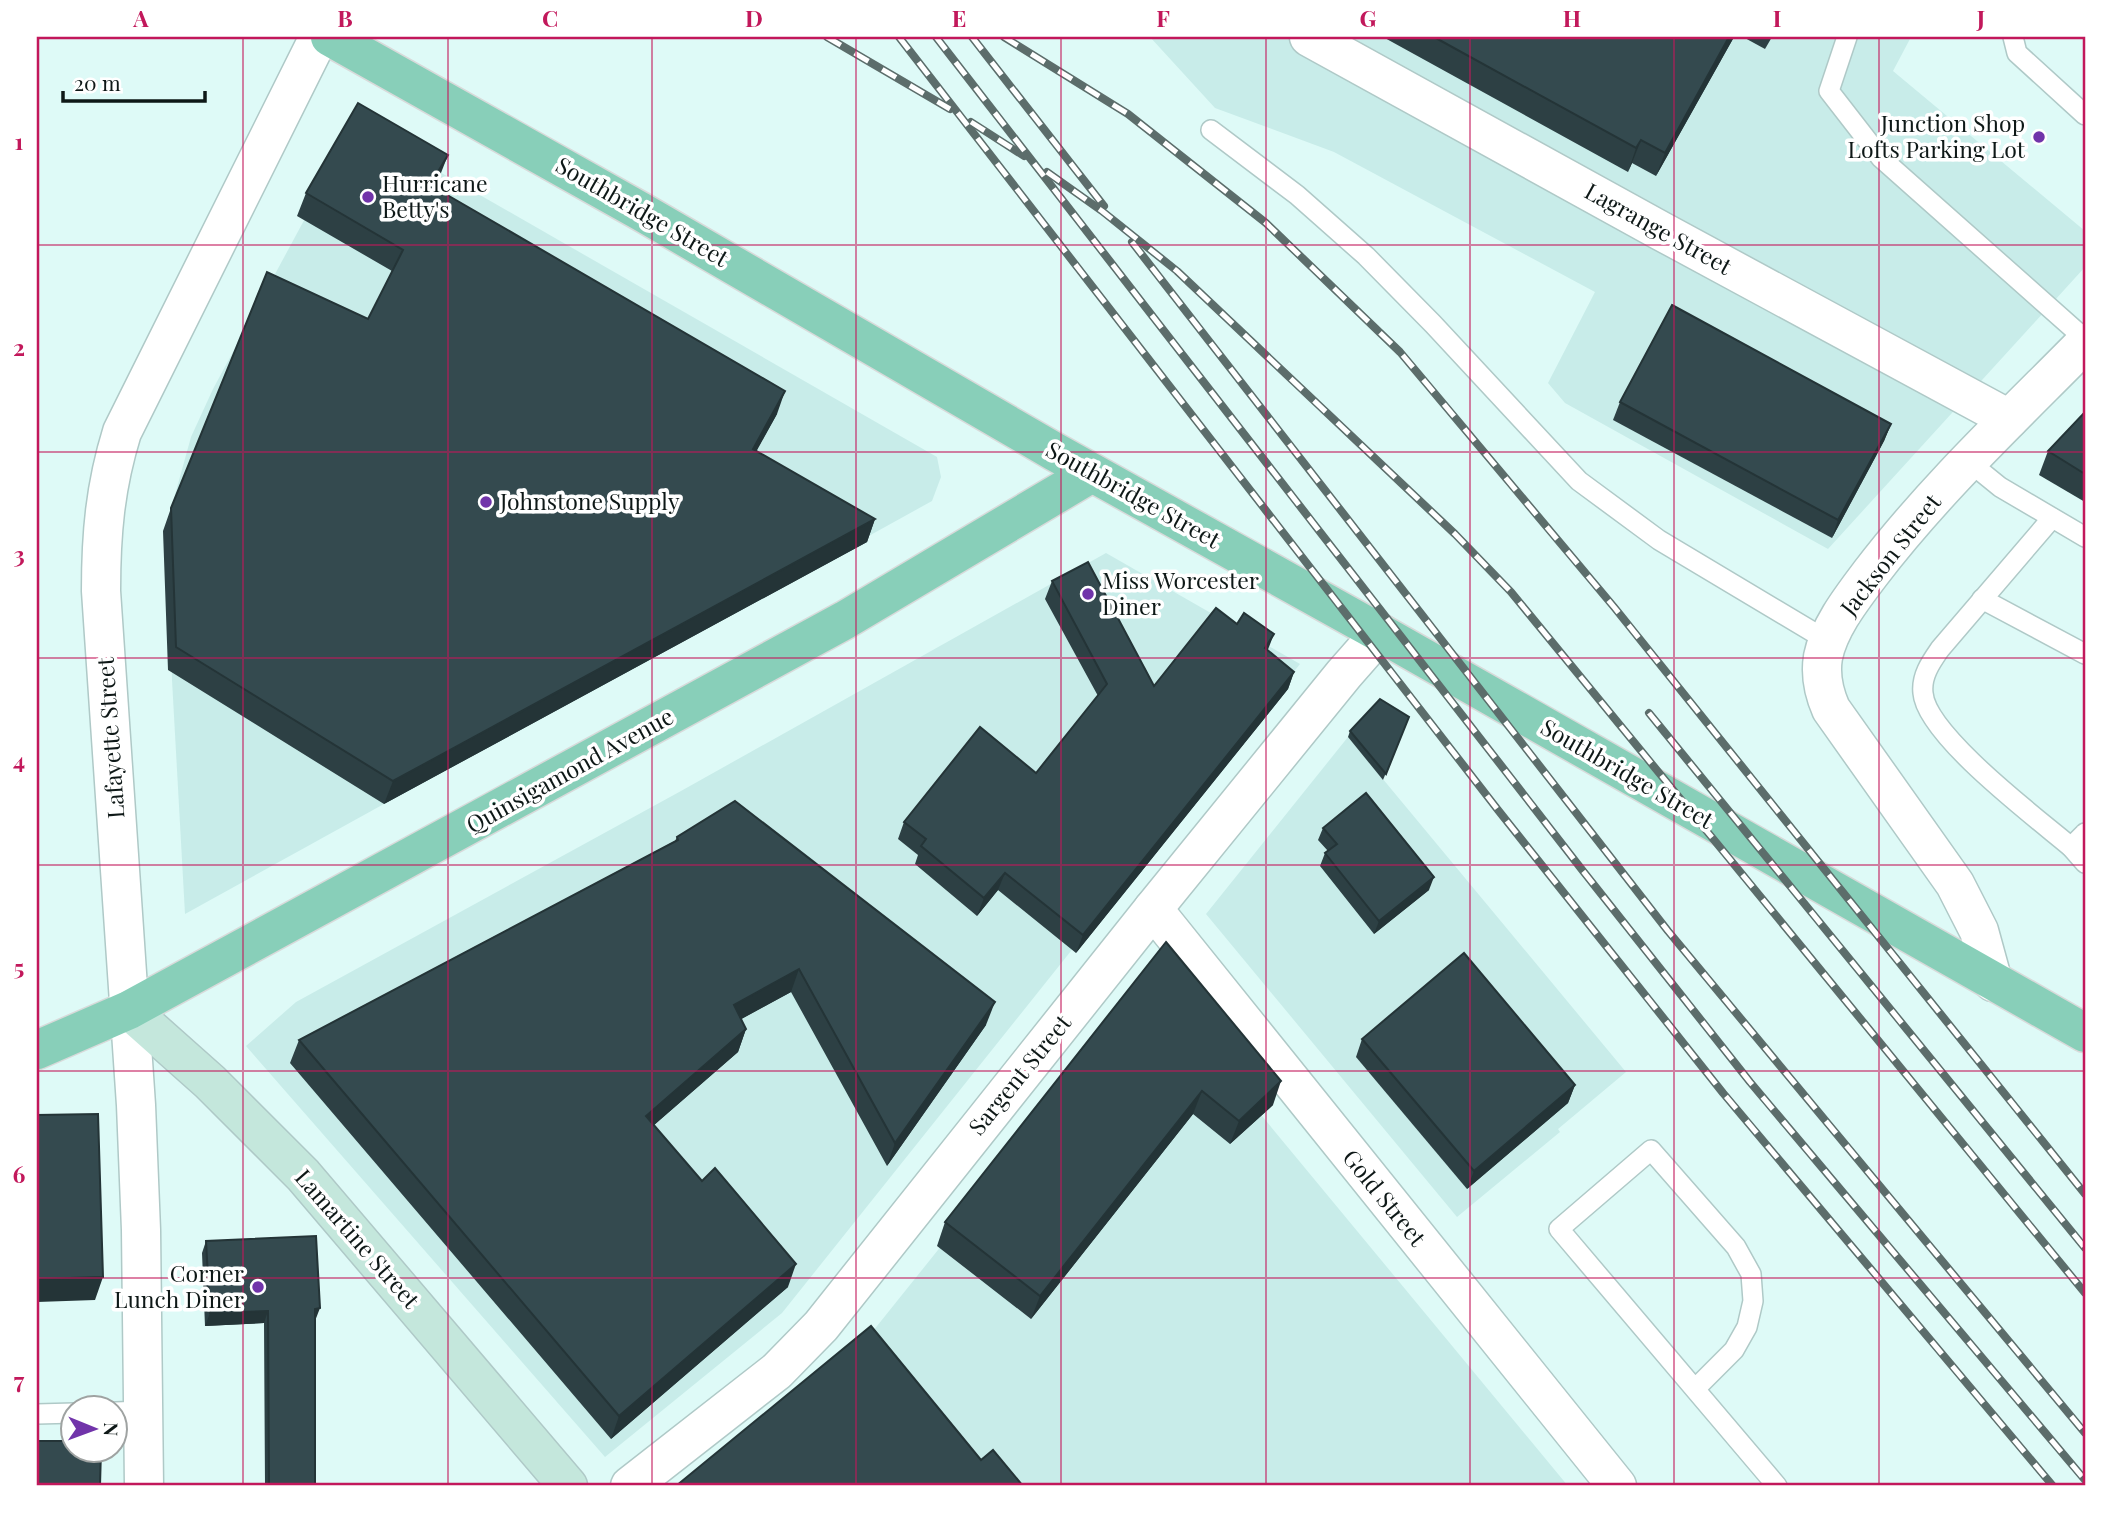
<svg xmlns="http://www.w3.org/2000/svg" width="2122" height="1523" font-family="'Playfair Display',serif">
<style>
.built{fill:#c8ece9}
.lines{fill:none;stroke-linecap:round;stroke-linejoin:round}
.lane-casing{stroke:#afc9c7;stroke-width:22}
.street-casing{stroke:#afc9c7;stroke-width:41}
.secondary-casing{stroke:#afc9c7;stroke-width:41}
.primary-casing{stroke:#d8dada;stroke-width:41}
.lane{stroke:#fff;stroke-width:19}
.street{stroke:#fff;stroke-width:38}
.secondary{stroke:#c4e7dc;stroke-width:38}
.primary{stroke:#88cfb9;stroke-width:38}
.rail-casing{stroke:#5c6d6b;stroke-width:8}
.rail{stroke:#fff;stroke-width:5;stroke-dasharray:16;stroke-linecap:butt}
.wall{fill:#2d4044}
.shaded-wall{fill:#243437}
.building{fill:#344a4f;stroke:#243437;stroke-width:2}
.grid{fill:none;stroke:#c2185b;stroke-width:2;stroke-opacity:0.55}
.poi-dot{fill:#7134aa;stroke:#fff;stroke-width:2.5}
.labels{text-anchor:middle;stroke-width:7;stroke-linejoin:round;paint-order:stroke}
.poi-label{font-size:23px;fill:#0e1817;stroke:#fff;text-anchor:start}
.street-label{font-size:23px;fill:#0e1817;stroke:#fff}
.neatline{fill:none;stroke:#c2185b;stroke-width:2.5}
.grid-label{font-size:23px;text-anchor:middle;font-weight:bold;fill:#c2185b}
</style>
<rect width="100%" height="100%" fill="#defaf7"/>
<g class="built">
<path d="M 1150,37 L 1911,37 L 1893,71 L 2085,231 L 2085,267 L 1828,549 L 1565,403 L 1548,383 L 1595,292 L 1334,152 L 1215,108 Z"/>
<path d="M 356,124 L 937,457 L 941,477 L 932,501 L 185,914 L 172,680 L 168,532 L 173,502 L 191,437 L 213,389 Z"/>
<path d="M 1106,553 L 1300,664 L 782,1313 L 605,1457 L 246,1046 L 296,1002 L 681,791 Z"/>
<path d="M 1348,737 L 1626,1072 L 1558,1129 L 1560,1132 L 1457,1217 L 1206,914 Z"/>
<path d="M 1152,983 L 1568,1486 L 700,1486 L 861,1346 Z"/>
</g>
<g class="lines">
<g class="lane-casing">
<g id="lane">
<path d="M 1847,37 L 1829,91 L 1881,158 L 2085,339"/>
<path d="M 2013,37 L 2017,53 L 2085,115"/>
<path d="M 1211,130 L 1297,195 L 1366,256 L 1433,324 L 1579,481 L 1659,540 L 1828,641"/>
<path d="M 1968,461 L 2000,487 L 2085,537"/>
<path d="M 2052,518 L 1940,649 C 1931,662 1921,676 1923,693 C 1926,735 2038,819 2071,847 L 2085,863"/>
<path d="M 1982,599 L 2085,654"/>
<path d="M 2071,847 L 2085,833"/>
<path d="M 1696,1388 L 1734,1350 L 1747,1327 L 1753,1301 L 1751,1274 L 1736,1247 L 1651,1150 L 1559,1229 L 1777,1486"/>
<path d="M 116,1412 L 143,1411"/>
<path d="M 37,1414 L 74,1413"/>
</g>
</g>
<g class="street-casing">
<g id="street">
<path d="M 1309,37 L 1661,231 L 2009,419"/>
<path d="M 1153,909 L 1617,1486"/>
<path d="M 1993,982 L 1979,931 L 1955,884 L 1831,709 C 1824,693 1820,675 1823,657 C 1829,627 1852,598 1870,574 C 1934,490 2011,418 2085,343"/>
<path d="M 144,1486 L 141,1230 L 136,1105 L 101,591 C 101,534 105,487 122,432 L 319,37"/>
<path d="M 630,1486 L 777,1371 L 821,1326 L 1153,909 L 1344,674 L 1380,633"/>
</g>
</g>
<g class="secondary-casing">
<path id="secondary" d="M 129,1010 L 210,1082 L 303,1175 L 568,1486"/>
</g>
<g class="primary-casing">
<g id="primary">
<path d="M 330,37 L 640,211 L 1055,452 L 1380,633 L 2085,1033"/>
<path d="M 37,1050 L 129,1010 L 845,620 L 1092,473"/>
</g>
</g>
<use href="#lane" class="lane"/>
<use href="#street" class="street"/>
<use href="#secondary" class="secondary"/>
<use href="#primary" class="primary"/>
<g class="rail-casing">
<g id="rail">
<path d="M 827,37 L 950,109"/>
<path d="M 899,37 L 1498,810 L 1723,1093 L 2053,1486"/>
<path d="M 936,37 L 1583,871 L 1750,1082 L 2085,1480"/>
<path d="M 972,37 L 1104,206"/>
<path d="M 1004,37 L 1128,114 L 1266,223 L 1400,352 L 1614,607 L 2085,1194"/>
<path d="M 971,122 L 1024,156"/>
<path d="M 1047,172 L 1102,211 L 1177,271 L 1455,534 L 1511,592 L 2085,1293"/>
<path d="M 1132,242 L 1668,931 L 2085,1433"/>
<path d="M 1649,713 L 2085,1248"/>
</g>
</g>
<use href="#rail" class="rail"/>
</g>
<g class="wall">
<path d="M 1383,37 L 1734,37 L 1656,176 L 1632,163 L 1628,172 Z"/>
<path d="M 1743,37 L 1772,37 L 1765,49 Z"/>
<path d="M 439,178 L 434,187 L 777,414 L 756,451 L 875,519 L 867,542 L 384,804 L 168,670 L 163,531 L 171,508 L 368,319 L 392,271 L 297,216 L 306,193 Z"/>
<path d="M 1620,402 L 1891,424 L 1884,441 L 1832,538 L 1613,420 Z"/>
<path d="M 2085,412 L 2085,502 L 2039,475 L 2048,451 Z"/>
<path d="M 1052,581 L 1154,686 L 1268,650 L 1294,672 L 1288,689 L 1076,953 L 998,890 L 977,916 L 915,864 L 918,855 L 898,839 L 904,822 L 1036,773 L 1098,696 L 1045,599 Z"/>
<path d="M 1409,717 L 1383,780 L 1348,737 L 1350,731 Z"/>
<path d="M 1323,828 L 1429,890 L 1374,934 L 1320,866 L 1325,853 L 1328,851 L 1318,840 Z"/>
<path d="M 677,837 L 986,1025 L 887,1166 L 791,992 L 741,1019 L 746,1029 L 738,1052 L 654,1125 L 788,1287 L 611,1439 L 290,1063 L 299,1040 L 675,841 Z"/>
<path d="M 1166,942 L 1273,1105 L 1230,1144 L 1193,1114 L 1031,1319 L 937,1246 L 945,1222 Z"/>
<path d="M 1362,1039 L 1575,1085 L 1568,1103 L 1467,1189 L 1356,1057 Z"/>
<path d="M 206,1241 L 315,1321 L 315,1486 L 265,1486 L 264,1323 L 205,1326 L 202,1253 Z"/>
</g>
<g class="shaded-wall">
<path d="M 1729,37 L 1734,37 L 1656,176 L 1665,153 Z"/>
<path d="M 1641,140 L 1632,163 L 1628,172 L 1636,148 Z"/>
<path d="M 448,155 L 439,178 L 422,208 L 430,185 Z"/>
<path d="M 785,391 L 777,414 L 745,472 L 753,449 Z"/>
<path d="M 1891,424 L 1884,441 L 1832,538 L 1838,520 Z"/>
<path d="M 875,519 L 867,542 L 384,804 L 393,781 Z"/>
<path d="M 1274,634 L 1267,652 L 1265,648 Z"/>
<path d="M 1294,672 L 1288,689 L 1076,953 L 1083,935 Z"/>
<path d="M 1005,873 L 998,890 L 977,916 L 984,898 Z"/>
<path d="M 1434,877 L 1429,890 L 1374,934 L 1379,921 Z"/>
<path d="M 799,969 L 791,992 L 725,1028 L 734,1005 Z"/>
<path d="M 995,1002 L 986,1025 L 887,1166 L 895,1143 Z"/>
<path d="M 746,1029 L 738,1052 L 638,1139 L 646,1116 Z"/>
<path d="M 1281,1081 L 1273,1105 L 1230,1144 L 1239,1121 Z"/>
<path d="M 1575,1085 L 1568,1103 L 1467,1189 L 1474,1171 Z"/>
<path d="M 1202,1091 L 1193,1114 L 1031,1319 L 1040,1296 Z"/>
<path d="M 796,1264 L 788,1287 L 611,1439 L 619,1416 Z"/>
<path d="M 103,1277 L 95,1300 L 37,1302 L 37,1279 Z"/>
<path d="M 320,1308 L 315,1321 L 315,1309 Z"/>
<path d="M 268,1311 L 264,1323 L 205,1326 L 210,1313 Z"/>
</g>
<g class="building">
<path d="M 1434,37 L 1729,37 L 1665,153 L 1641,140 L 1636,148 Z"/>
<path d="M 358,103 L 448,155 L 430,185 L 785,391 L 753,449 L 875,519 L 393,781 L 176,647 L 171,508 L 267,272 L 368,319 L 403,250 L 306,193 Z"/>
<path d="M 1672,305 L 1891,424 L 1838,520 L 1620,402 Z"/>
<path d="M 2085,412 L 2085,474 L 2048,451 Z"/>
<path d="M 1088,562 L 1154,686 L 1216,608 L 1237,624 L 1244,613 L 1274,634 L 1265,648 L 1294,672 L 1083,935 L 1005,873 L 984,898 L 921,846 L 926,839 L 904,822 L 980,727 L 1036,773 L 1107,684 L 1052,581 Z"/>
<path d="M 1380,699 L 1409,717 L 1386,774 L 1350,731 Z"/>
<path d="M 1366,793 L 1434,877 L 1379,921 L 1325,853 L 1337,844 L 1323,828 Z"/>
<path d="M 735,801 L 995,1002 L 895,1143 L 799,969 L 734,1005 L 746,1029 L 646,1116 L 702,1181 L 715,1168 L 796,1264 L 619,1416 L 299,1040 L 678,840 L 677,837 Z"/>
<path d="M 1166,942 L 1281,1081 L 1239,1121 L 1202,1091 L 1040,1296 L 945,1222 Z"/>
<path d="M 1464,953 L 1575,1085 L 1474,1171 L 1362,1039 Z"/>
<path d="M 98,1114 L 103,1277 L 37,1279 L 37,1115 Z"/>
<path d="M 316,1236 L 320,1308 L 315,1309 L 315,1486 L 269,1486 L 268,1311 L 210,1313 L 206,1241 Z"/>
<path d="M 871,1326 L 981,1460 L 993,1450 L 1023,1486 L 676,1486 Z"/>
<path d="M 37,1441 L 74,1441 L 74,1450 L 101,1450 L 100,1486 L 37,1486 Z"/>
</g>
<path class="grid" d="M 243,37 L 243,1486M 448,37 L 448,1486M 652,37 L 652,1486M 856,37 L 856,1486M 1061,37 L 1061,1486M 1266,37 L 1266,1486M 1470,37 L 1470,1486M 1674,37 L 1674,1486M 1879,37 L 1879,1486M 37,245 L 2085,245M 37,452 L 2085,452M 37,658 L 2085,658M 37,865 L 2085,865M 37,1071 L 2085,1071M 37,1278 L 2085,1278"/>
<g class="poi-dot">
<circle cx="2039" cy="137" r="7"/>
<circle cx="368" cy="197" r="7"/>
<circle cx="486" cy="502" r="7"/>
<circle cx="1088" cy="594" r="7"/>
<circle cx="258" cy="1287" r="7"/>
</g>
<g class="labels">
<g class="poi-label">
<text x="2025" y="132" text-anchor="end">Junction Shop<tspan x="2025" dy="26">Lofts Parking Lot</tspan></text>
<text x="382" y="192">Hurricane<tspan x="382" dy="26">Betty's</tspan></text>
<text x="500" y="510">Johnstone Supply</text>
<text x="1102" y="589">Miss Worcester<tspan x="1102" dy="26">Diner</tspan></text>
<text x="244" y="1282" text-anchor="end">Corner<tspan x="244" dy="26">Lunch Diner</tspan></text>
</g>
<g class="street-label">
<text transform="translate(642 212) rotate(30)" y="8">Southbridge Street</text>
<text transform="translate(1658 229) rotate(29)" y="8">Lagrange Street</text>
<text transform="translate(1133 495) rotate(29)" y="8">Southbridge Street</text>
<text transform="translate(1891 555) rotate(-52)" y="8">Jackson Street</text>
<text transform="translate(111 738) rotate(-94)" y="8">Lafayette Street</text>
<text transform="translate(570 771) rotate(-29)" y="8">Quinsigamond Avenue</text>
<text transform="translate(1627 774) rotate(30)" y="8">Southbridge Street</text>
<text transform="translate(1020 1075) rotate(-51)" y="8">Sargent Street</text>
<text transform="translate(1384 1198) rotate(51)" y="8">Gold Street</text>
<text transform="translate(357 1239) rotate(49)" y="8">Lamartine Street</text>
</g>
</g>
<rect width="2122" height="1523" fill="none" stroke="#ffffff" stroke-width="77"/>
<g transform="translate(94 1429) rotate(91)"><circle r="33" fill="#ffffff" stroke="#9fa3a2" stroke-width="2"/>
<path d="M0-5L12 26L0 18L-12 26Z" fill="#7134aa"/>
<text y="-10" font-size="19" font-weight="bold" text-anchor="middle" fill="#0e1817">N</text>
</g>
<path d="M63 91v10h142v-10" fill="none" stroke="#0e1817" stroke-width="3.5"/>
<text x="74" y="91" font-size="21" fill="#0e1817" stroke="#ffffff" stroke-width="5" paint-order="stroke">20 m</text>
<rect x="38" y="38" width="2046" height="1446" class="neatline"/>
<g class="grid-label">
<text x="141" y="27">A</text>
<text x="345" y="27">B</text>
<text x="550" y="27">C</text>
<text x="754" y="27">D</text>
<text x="959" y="27">E</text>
<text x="1163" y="27">F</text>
<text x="1368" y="27">G</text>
<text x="1572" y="27">H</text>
<text x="1777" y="27">I</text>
<text x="1981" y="27">J</text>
<text x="19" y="150">1</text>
<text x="19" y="356">2</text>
<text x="19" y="563">3</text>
<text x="19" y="769">4</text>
<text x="19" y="976">5</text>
<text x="19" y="1183">6</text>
<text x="19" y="1389">7</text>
</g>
</svg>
